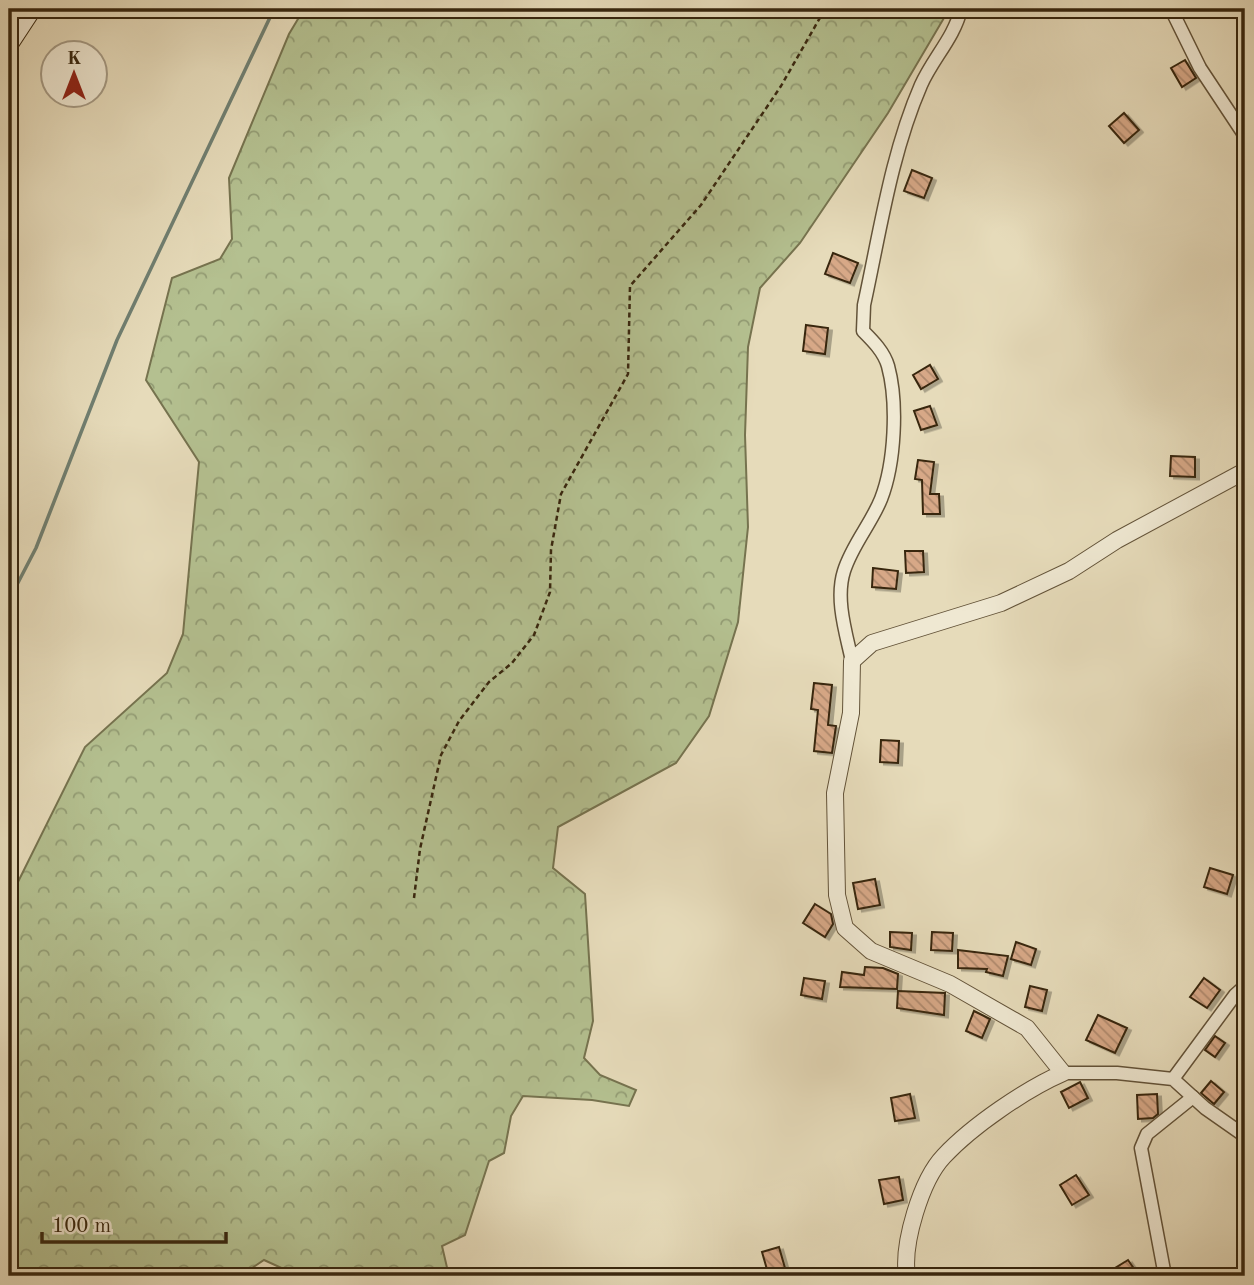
<svg xmlns="http://www.w3.org/2000/svg" width="1254" height="1285" font-family="'Old Standard TT',serif">
<style>
.forest{fill:url(#forest-crowns);stroke:#76734f;stroke-width:2}
.lines{fill:none;stroke-linecap:round;stroke-linejoin:round}
.stream{stroke:#707f71;stroke-width:3.5}
.building{fill:url(#building-back-hatch);stroke:#37260e;stroke-width:2;filter:url(#shadow)}
.minor-casing{stroke:#635339;stroke-width:15}
.tertiary-casing{stroke:#635339;stroke-width:18}
.secondary-casing{stroke:#37260e;stroke-width:20}
.path{stroke:#37260e;stroke-width:2.5;stroke-dasharray:5 3.5;stroke-linecap:butt}
.minor{stroke:#efe8d2;stroke-width:12}
.tertiary{stroke:#efe8d2;stroke-width:16}
.secondary{stroke:#efe8d2;stroke-width:18}
</style>
<defs>
<pattern id="forest-crowns" width="20" height="18" patternUnits="userSpaceOnUse" patternTransform="scale(1.75)"><rect width="20" height="18" fill="#b4c090"/><path d="M2 6a3 3 0 1 1 6 0M12 15a3 3 0 1 1 6 0" fill="none" stroke="#939c74"/></pattern>
<pattern id="building-back-hatch" width="6" height="6" patternUnits="userSpaceOnUse" patternTransform="scale(1.75)"><rect width="6" height="6" fill="#d7a887"/><path d="M-1 5l2 2M0 0l6 6M5-1l2 2" fill="none" stroke="#af896d"/></pattern>
<filter id="shadow"><feDropShadow dx="4" dy="2.5" stdDeviation="0" flood-color="#0004"/></filter>
</defs>
<rect width="100%" height="100%" fill="#e6dbba"/>
<filter id="stains"><feTurbulence type="fractalNoise" baseFrequency=".00286" numOctaves="4"/><feColorMatrix values="0 0 0 0 .2 0 0 0 0 .09 0 0 0 0 .02 0 0 0 .5 -.17"/></filter>
<radialGradient id="worn" r=".72"><stop offset=".6" stop-color="#630" stop-opacity="0"/><stop offset="1" stop-color="#630" stop-opacity=".3"/></radialGradient>
<path class="forest" d="M 304,9 L 946,9 L 944,18 L 888,113 L 800,243 L 760,288 L 748,347 L 745,435 L 748,527 L 738,622 L 709,716 L 676,763 L 558,827 L 553,868 L 585,894 L 593,1021 L 584,1058 L 600,1075 L 636,1090 L 629,1106 L 592,1100 L 523,1096 L 511,1116 L 504,1153 L 489,1161 L 465,1235 L 442,1246 L 449,1276 L 299,1276 L 264,1260 L 240,1276 L 9,1276 L 9,900 L 85,747 L 167,673 L 183,634 L 199,462 L 146,380 L 172,278 L 220,259 L 232,239 L 229,178 L 289,34 Z"/>
<g class="lines">
<path class="stream" d="M 9,600 L 36,548 L 117,340 L 274,9"/>
</g>
<g class="building">
<path d="M 1185,60 L 1196,78 L 1182,87 L 1171,68 Z"/>
<path d="M 1124,113 L 1139,130 L 1124,143 L 1109,126 Z"/>
<path d="M 912,170 L 932,178 L 924,198 L 904,191 Z"/>
<path d="M 833,253 L 858,263 L 850,283 L 825,274 Z"/>
<path d="M 806,325 L 828,328 L 825,354 L 803,351 Z"/>
<path d="M 930,365 L 938,379 L 921,389 L 913,375 Z"/>
<path d="M 930,406 L 937,425 L 921,430 L 914,411 Z"/>
<path d="M 1171,456 L 1195,457 L 1195,477 L 1170,476 Z"/>
<path d="M 918,460 L 934,462 L 930,494 L 939,494 L 940,514 L 923,514 L 922,480 L 915,479 Z"/>
<path d="M 905,551 L 923,551 L 924,572 L 906,573 Z"/>
<path d="M 873,568 L 898,571 L 896,589 L 872,587 Z"/>
<path d="M 814,683 L 832,685 L 828,725 L 836,726 L 832,753 L 814,751 L 818,710 L 811,709 Z"/>
<path d="M 881,740 L 899,741 L 898,763 L 880,762 Z"/>
<path d="M 1210,868 L 1233,875 L 1227,894 L 1204,887 Z"/>
<path d="M 875,879 L 880,905 L 858,909 L 853,883 Z"/>
<path d="M 815,904 L 831,914 L 833,924 L 825,937 L 803,923 Z"/>
<path d="M 890,932 L 912,933 L 911,950 L 890,947 Z"/>
<path d="M 932,932 L 953,933 L 952,951 L 931,950 Z"/>
<path d="M 1016,942 L 1036,949 L 1031,965 L 1011,959 Z"/>
<path d="M 958,950 L 1008,956 L 1003,976 L 986,972 L 987,969 L 958,968 Z"/>
<path d="M 865,967 L 883,968 L 898,974 L 897,989 L 840,987 L 842,972 L 864,975 Z"/>
<path d="M 804,978 L 825,981 L 822,999 L 801,995 Z"/>
<path d="M 1204,978 L 1220,990 L 1207,1008 L 1190,997 Z"/>
<path d="M 1030,986 L 1047,990 L 1042,1011 L 1025,1007 Z"/>
<path d="M 898,991 L 945,993 L 944,1015 L 897,1008 Z"/>
<path d="M 974,1011 L 990,1019 L 982,1038 L 966,1031 Z"/>
<path d="M 1098,1015 L 1127,1028 L 1115,1053 L 1086,1040 Z"/>
<path d="M 1215,1036 L 1225,1043 L 1215,1057 L 1205,1050 Z"/>
<path d="M 1211,1081 L 1224,1092 L 1214,1104 L 1201,1093 Z"/>
<path d="M 1080,1082 L 1088,1098 L 1069,1108 L 1061,1092 Z"/>
<path d="M 910,1094 L 915,1118 L 895,1121 L 891,1098 Z"/>
<path d="M 1157,1094 L 1158,1114 L 1153,1118 L 1138,1119 L 1137,1095 Z"/>
<path d="M 1076,1175 L 1089,1195 L 1072,1205 L 1060,1185 Z"/>
<path d="M 899,1177 L 903,1200 L 884,1204 L 879,1180 Z"/>
<path d="M 779,1247 L 785,1268 L 768,1273 L 762,1252 Z"/>
<path d="M 1128,1260 L 1139,1276 L 1102,1276 Z"/>
</g>
<g class="lines">
<g class="minor-casing">
<g id="minor">
<path d="M 1171,9 L 1200,68 L 1245,136"/>
<path d="M 852,661 C 846,633 835,599 844,571 C 852,545 871,524 881,499 C 895,463 898,403 888,366 C 884,352 873,341 863,331 L 864,305 C 880,232 891,154 921,85 C 933,58 954,38 961,9"/>
<path d="M 1063,1073 L 1117,1073 L 1173,1079 L 1205,1108 L 1245,1136"/>
<path d="M 1173,1079 L 1235,995 L 1245,986"/>
<path d="M 1165,1276 L 1141,1148 L 1147,1134 L 1193,1097"/>
</g>
</g>
<g class="tertiary-casing">
<path id="tertiary" d="M 907,1276 C 902,1244 921,1180 944,1156 C 972,1126 1026,1089 1063,1073 L 1027,1028 L 950,984 L 871,951 L 845,928 L 837,895 L 835,793 L 851,713 L 852,661 L 872,643 L 1001,603 L 1069,571 L 1117,540 L 1245,471"/>
</g>
<g class="secondary-casing">
<g id="secondary">
<path d="M 9,14 L 12,9"/>
<path d="M 9,44 L 32,9"/>
</g>
</g>
<path class="path" d="M 414,898 L 420,849 L 441,755 L 459,721 L 489,682 L 512,663 L 534,635 L 550,592 L 551,550 L 561,494 L 628,374 L 630,286 L 701,205 L 781,86 L 825,9"/>
<use href="#minor" class="minor"/>
<use href="#tertiary" class="tertiary"/>
<use href="#secondary" class="secondary"/>
</g>
<rect width="1254" height="1285" fill="none" stroke="#e6dbba" stroke-width="35"/>
<rect x="10" y="10" width="1233" height="1264" fill="none" stroke="#37260e" stroke-width="3.5"/>
<rect x="18" y="18" width="1219" height="1250" fill="none" stroke="#37260e" stroke-width="2"/>
<g transform="translate(74 74)"><circle r="33" fill="#efe8d2" stroke="#a59a84" stroke-width="2"/>
<path d="M0-5L12 26L0 18L-12 26Z" fill="#8f2418"/>
<text y="-10" font-size="19" font-weight="bold" text-anchor="middle" fill="#37260e">K</text>
</g>
<path d="M42 1232v10h184v-10" fill="none" stroke="#37260e" stroke-width="3.5"/>
<text x="52" y="1232" font-size="21" fill="#37260e" stroke="#efe8d2" stroke-width="5" paint-order="stroke">100 m</text>
<rect width="100%" height="100%" filter="url(#stains)"/>
<rect width="100%" height="100%" fill="url(#worn)"/>
</svg>
